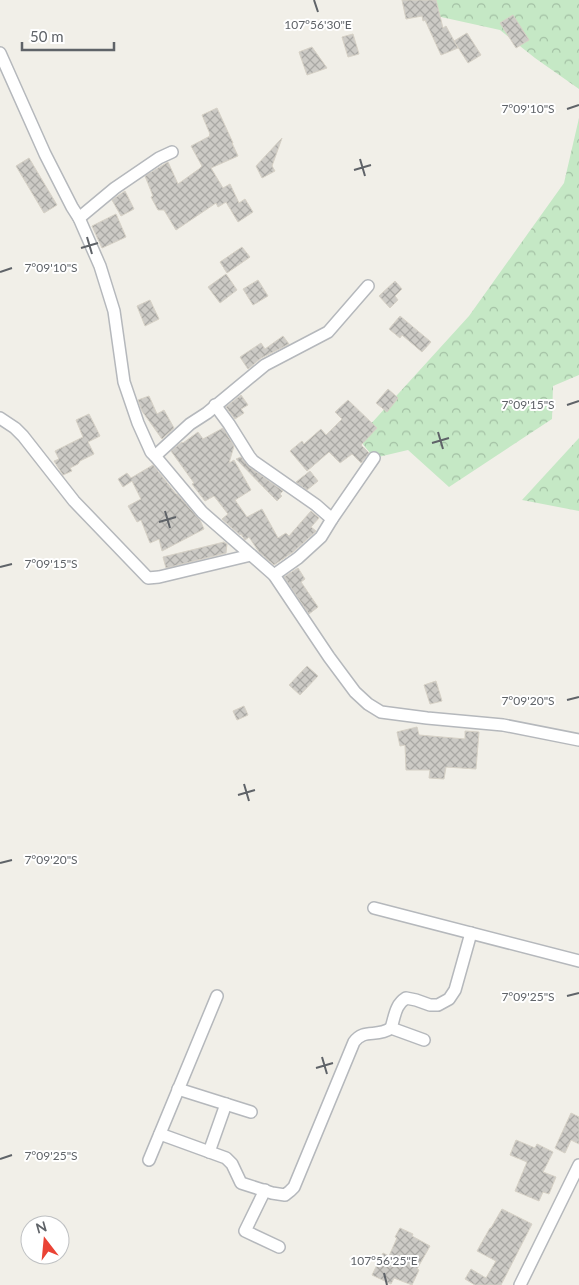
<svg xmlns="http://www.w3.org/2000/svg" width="579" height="1285" font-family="Lato,sans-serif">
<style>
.forest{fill:url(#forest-crowns)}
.building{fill:url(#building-cross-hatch);stroke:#d6d1c6}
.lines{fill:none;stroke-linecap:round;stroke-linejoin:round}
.minor-casing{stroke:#b5b8bc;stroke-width:14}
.minor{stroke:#fff;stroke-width:11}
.ticks{fill:none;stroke:#5f6368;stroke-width:2}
.ticks-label{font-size:12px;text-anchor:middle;fill:#5f6368;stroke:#fff;stroke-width:4;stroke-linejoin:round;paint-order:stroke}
</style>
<defs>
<pattern id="forest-crowns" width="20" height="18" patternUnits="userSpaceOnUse" patternTransform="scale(1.25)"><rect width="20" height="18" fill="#c5e8c5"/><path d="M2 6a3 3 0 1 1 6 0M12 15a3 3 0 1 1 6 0" fill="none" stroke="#a3c0a4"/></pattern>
<pattern id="building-cross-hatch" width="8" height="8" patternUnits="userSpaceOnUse" patternTransform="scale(1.25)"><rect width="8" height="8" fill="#cccac5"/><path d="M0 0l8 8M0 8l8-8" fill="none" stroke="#a9a8a4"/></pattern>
</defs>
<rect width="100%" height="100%" fill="#f1efe8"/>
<g class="forest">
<path d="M 416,0 L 579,0 L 579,89 L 535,58 L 500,30 L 432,15 Z"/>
<path d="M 579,118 L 579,375 L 553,386 L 552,419 L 449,487 L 408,450 L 374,458 L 358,438 L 469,316 L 564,183 Z"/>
<path d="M 579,438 L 579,511 L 522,500 Z"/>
</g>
<g class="building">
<path d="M 402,0 L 436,0 L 443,28 L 446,26 L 458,48 L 441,55 L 425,20 L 423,21 L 422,16 L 406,19 Z"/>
<path d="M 513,15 L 529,40 L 516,48 L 500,23 Z"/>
<path d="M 467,33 L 481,55 L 468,63 L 454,41 Z"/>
<path d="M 353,34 L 359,54 L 348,57 L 342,37 Z"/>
<path d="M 312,47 L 327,68 L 307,75 L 299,52 Z"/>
<path d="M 217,108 L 233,143 L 232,143 L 238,156 L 211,168 L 223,188 L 230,184 L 239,203 L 245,199 L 253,212 L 238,222 L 226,202 L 218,207 L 216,203 L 176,230 L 164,210 L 158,210 L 151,197 L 153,196 L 145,176 L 168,162 L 178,184 L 199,169 L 202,166 L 191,146 L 210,136 L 209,135 L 210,134 L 202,115 Z"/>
<path d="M 282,138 L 272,166 L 275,171 L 262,178 L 256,166 Z"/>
<path d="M 29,158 L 57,205 L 44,213 L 16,166 Z"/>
<path d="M 125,191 L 134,209 L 121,216 L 112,200 Z"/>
<path d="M 116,214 L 126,237 L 102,248 L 92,226 Z"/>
<path d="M 242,247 L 250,257 L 227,273 L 220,262 Z"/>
<path d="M 226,274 L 237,290 L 220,303 L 208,287 Z"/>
<path d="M 258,280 L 268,296 L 253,305 L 243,289 Z"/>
<path d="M 395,281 L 402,289 L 395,296 L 398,300 L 390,308 L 379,296 Z"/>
<path d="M 150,300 L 159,319 L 145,326 L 137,306 Z"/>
<path d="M 400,316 L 431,342 L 422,352 L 402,335 L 400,338 L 389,329 Z"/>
<path d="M 283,336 L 289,344 L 261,358 L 248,369 L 240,357 L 261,343 L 265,349 Z"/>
<path d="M 388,389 L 398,398 L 387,412 L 376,403 Z"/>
<path d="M 241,395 L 248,405 L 241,409 L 244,413 L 235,419 L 226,407 Z"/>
<path d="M 149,396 L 157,414 L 164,410 L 174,428 L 162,439 L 142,411 L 138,400 Z"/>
<path d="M 348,400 L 377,428 L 361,445 L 369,453 L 361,463 L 352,454 L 340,463 L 329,452 L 307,471 L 290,451 L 302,441 L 304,444 L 321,429 L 326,435 L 342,419 L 335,412 Z"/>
<path d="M 89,414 L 100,436 L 88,442 L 94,454 L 80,461 L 78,464 L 70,468 L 72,471 L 63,475 L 54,461 L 59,459 L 55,451 L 83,437 L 76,420 Z"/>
<path d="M 223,428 L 234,446 L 229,463 L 234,460 L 251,490 L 235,500 L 247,517 L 262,509 L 278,538 L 286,533 L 289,536 L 311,511 L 319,518 L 311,527 L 316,531 L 315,532 L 293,552 L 274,565 L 259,552 L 249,537 L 245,540 L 241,534 L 240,535 L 222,519 L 228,514 L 214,496 L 205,501 L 192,484 L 194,483 L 171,451 L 182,442 L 183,443 L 198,432 L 203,439 Z"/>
<path d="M 241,457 L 249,467 L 283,491 L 280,494 L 282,496 L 277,501 L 236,459 Z"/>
<path d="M 153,465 L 176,494 L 177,494 L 200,520 L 204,529 L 162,551 L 159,539 L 150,543 L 141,520 L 137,522 L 128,506 L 141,499 L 132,481 L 123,487 L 118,479 L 127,473 L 131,478 Z"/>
<path d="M 310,471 L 318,481 L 307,490 L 296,482 Z"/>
<path d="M 224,542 L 227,544 L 226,553 L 166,568 L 163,557 Z"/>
<path d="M 298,568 L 305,579 L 301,582 L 318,607 L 309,614 L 284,577 Z"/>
<path d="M 307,666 L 318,676 L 300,695 L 289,685 Z"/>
<path d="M 436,681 L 442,701 L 430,704 L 424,685 Z"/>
<path d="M 244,706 L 248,715 L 237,720 L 233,711 Z"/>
<path d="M 417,727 L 419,735 L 465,739 L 465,731 L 479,732 L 476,769 L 446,767 L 444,779 L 429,778 L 430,770 L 406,770 L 405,745 L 400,746 L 397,732 Z"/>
<path d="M 571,1113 L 579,1117 L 579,1144 L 571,1140 L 565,1153 L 555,1148 Z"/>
<path d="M 516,1140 L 535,1148 L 537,1144 L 553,1152 L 543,1172 L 556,1177 L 549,1194 L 543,1192 L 539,1201 L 515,1191 L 527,1162 L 510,1155 Z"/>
<path d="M 502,1209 L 532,1224 L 501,1285 L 475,1285 L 465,1279 L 471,1269 L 486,1278 L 496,1261 L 477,1251 L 490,1228 L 491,1228 Z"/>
<path d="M 400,1228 L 413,1234 L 412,1236 L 430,1246 L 417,1269 L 419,1270 L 412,1285 L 394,1278 L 391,1284 L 372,1275 L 383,1253 L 389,1256 L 397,1238 L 395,1237 Z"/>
</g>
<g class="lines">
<g class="minor-casing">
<g id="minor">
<path d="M 0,53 L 45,154 L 72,207 L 79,218 L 100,266 L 114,311 L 124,382 L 138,423 L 151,452 L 155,456 L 202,512 L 274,575 L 329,657 L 355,692 L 368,704 L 381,712 L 427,718 L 503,725 L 579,740"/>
<path d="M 79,218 L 115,188 L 159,158 L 172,152"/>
<path d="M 215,405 L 229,424 L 249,456 L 253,461 L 316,505 L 332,519"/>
<path d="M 0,418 L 15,428 L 23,436 L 74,501 L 148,578 L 159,577 L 251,555"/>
<path d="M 155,456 L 190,424 L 207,413 L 265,365 L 328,332 L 368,286"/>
<path d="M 274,575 L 298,558 L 321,537 L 332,519 L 374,458"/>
<path d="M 374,908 L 579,961"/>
<path d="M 391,1028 L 424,1040"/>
<path d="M 178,1089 L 251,1112"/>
<path d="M 160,1134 L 226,1158 L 232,1164 L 241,1183 L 272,1193 L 285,1195 L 290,1191 L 294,1187 L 354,1042 C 364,1028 377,1038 391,1028 C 395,1016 395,1005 406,998 L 416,1000 L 430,1005 L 438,1005 L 449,999 L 455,990 L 471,933"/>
<path d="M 209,1152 L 226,1104"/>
<path d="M 149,1160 L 217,996"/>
<path d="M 265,1190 L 245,1231 L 279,1247"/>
<path d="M 520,1285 L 579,1165"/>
</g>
</g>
<use href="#minor" class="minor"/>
</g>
<path class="ticks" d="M 314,0 L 318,12M 567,109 L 579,105M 360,159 L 365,176M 354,170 L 371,165M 87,237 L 92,254M 81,248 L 98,243M 0,272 L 12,268M 567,405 L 579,401M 438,432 L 443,449M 432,443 L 449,438M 165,511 L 170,528M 159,522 L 176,517M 0,567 L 12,564M 567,700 L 579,697M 244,784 L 249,801M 238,795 L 255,790M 0,863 L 12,860M 567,996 L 579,993M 322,1057 L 327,1074M 316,1068 L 333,1063M 0,1159 L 12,1155M 384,1273 L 387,1285"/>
<g class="ticks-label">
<text x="318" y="29">107°56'30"E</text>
<text x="528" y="113">7°09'10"S</text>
<text x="51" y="272">7°09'10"S</text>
<text x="528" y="409">7°09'15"S</text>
<text x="51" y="568">7°09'15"S</text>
<text x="528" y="705">7°09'20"S</text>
<text x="51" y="864">7°09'20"S</text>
<text x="528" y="1001">7°09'25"S</text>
<text x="51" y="1160">7°09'25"S</text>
<text x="384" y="1265">107°56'25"E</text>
</g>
<g transform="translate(45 1240) rotate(344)"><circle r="24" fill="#ffffff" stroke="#bfc1c3"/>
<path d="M0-4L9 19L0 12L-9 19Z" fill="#ea4335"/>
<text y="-8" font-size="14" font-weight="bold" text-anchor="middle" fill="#5f6368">N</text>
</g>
<path d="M22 42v8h92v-8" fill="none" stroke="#5f6368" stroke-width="2.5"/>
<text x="30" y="42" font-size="15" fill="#5f6368" stroke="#ffffff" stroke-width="4" paint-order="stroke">50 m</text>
</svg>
